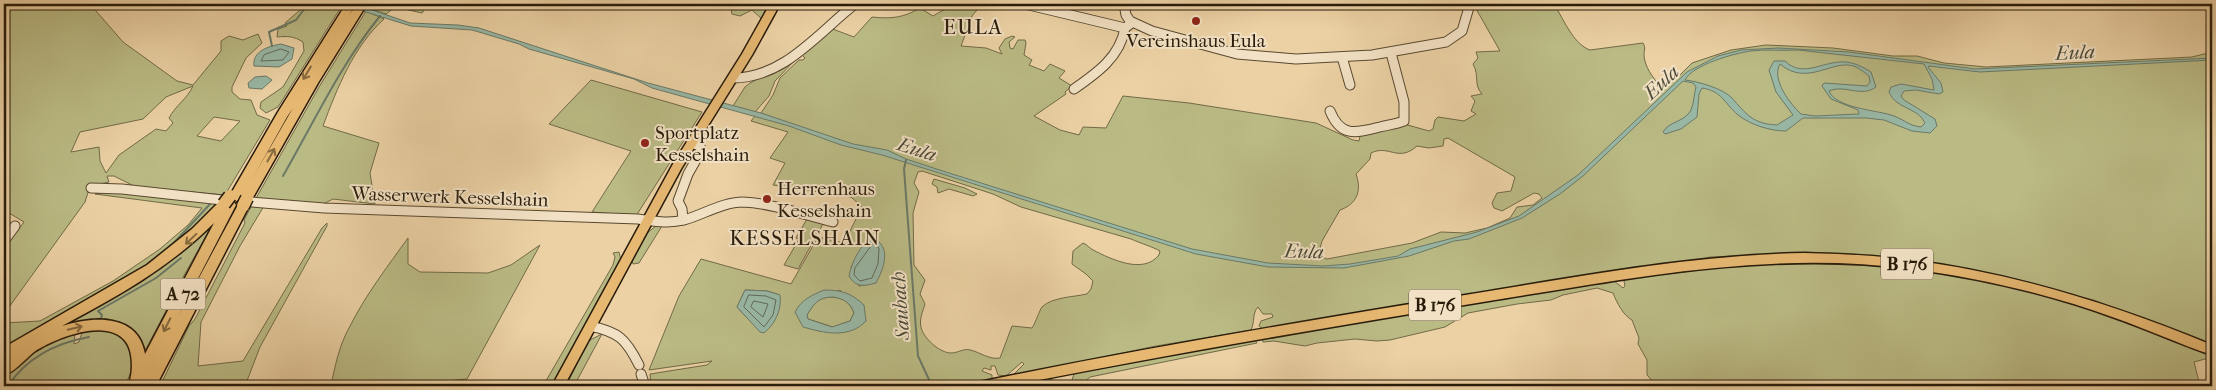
<svg xmlns="http://www.w3.org/2000/svg" width="2216" height="390" font-family="'IM FELL French Canon',serif">
<style>
.green{fill:#baba84;stroke:#716a47;fill-rule:evenodd}
.water{fill:#98b7a5;stroke:#6b7967;fill-rule:evenodd}
.lines{fill:none;stroke-linecap:round;stroke-linejoin:round}
.shore{stroke:#606958;stroke-width:1}
.stream{stroke:#6b7967;stroke-width:2}
.minor-casing{stroke:#594830;stroke-width:11}
.major-casing{stroke:#281b0a;stroke-width:3}
.highway-casing{stroke:#281b0a;stroke-width:3}
.minor{stroke:#f2e1c4;stroke-width:9}
.major{fill:#e6b872;fill-rule:evenodd}
.highway{fill:#e6b872;fill-rule:evenodd}
.highway-bridge-casing{stroke:#281b0a;stroke-width:15;stroke-linecap:butt}
.highway-bridge{stroke:#e6b872;stroke-width:12}
.oneway{stroke:#876a3e}
.poi-dot{fill:#8f2418;stroke:#f2e1c4;stroke-width:2}
.labels{text-anchor:middle;stroke-width:4;stroke-linejoin:round;paint-order:stroke}
.shield{fill:#f2e1c4;stroke:#655642;stroke-width:1}
.shield-label{font-size:18px;font-weight:bold;fill:#281b0a}
.poi-label{font-size:19px;fill:#281b0a;stroke:#f2e1c4;text-anchor:start}
.street-label{font-size:19px;fill:#281b0a;stroke:#f2e1c4}
.water-label{font-size:20px;font-style:italic;fill:#4a4a38;stroke:#f2e1c4}
.quarter-label{font-size:21px;letter-spacing:1px;fill:#281b0a;stroke:#f2e1c4}
</style>
<rect width="100%" height="100%" fill="#ebd1a4"/>
<filter id="stains"><feTurbulence type="fractalNoise" baseFrequency=".004" numOctaves="4"/><feColorMatrix values="0 0 0 0 .2 0 0 0 0 .09 0 0 0 0 .02 0 0 0 .5 -.17"/></filter>
<radialGradient id="worn" r=".72"><stop offset=".6" stop-color="#630" stop-opacity="0"/><stop offset="1" stop-color="#630" stop-opacity=".3"/></radialGradient>
<g class="green">
<path d="M 4,4 L 90,4 L 123,42 L 177,81 L 193,85 L 221,51 L 221,41 L 229,36 L 243,40 L 258,34 L 262,43 L 246,58 L 232,87 L 232,92 L 240,99 L 251,100 L 257,115 L 270,120 L 225,195 L 136,187 L 114,176 L 107,176 L 109,182 L 90,186 L 85,202 L 4,314 L 4,249 L 24,222 L 4,210 ZM 193,86 C 187,99 176,105 169,118 L 173,123 L 166,131 L 156,129 L 119,155 L 106,173 L 100,161 L 99,147 L 71,152 L 80,132 L 143,119 L 166,97 ZM 214,117 L 240,121 L 221,141 L 197,136 Z"/>
<path d="M 307,4 L 343,4 L 278,107 L 266,113 L 260,108 L 261,102 L 283,87 L 304,51 L 303,42 C 294,36 287,36 277,37 L 278,29 L 287,26 L 285,23 Z"/>
<path d="M 370,4 L 425,4 L 427,6 L 422,13 L 395,7 L 386,14 L 368,8 Z"/>
<path d="M 720,4 L 770,4 L 762,19 L 752,10 L 740,16 L 732,14 L 731,9 Z"/>
<path d="M 954,4 L 982,4 L 972,16 L 961,46 L 986,48 L 1002,54 L 999,48 L 1005,39 L 1012,36 L 1015,37 L 1009,42 L 1010,48 L 1013,49 L 1018,40 L 1025,40 L 1026,43 L 1024,55 L 1032,60 L 1029,65 L 1044,71 L 1050,64 L 1065,71 L 1059,78 L 1072,86 L 1065,92 L 1066,94 L 1034,116 L 1060,130 L 1079,135 L 1083,127 L 1106,128 L 1123,96 L 1189,103 L 1316,123 L 1353,140 L 1359,141 L 1360,136 L 1366,133 L 1404,124 L 1429,131 L 1433,129 L 1435,120 L 1438,117 L 1464,121 L 1476,114 L 1471,111 L 1475,101 L 1471,96 L 1482,94 C 1473,84 1480,77 1473,64 L 1478,58 L 1476,52 L 1500,51 L 1475,7 L 1491,6 L 1493,4 L 1554,4 C 1563,18 1573,44 1590,50 L 1643,43 C 1646,48 1644,50 1644,55 C 1644,65 1653,79 1660,85 L 1675,80 L 1692,63 L 1731,50 L 1766,45 L 1833,48 L 1893,56 L 1917,56 L 1944,63 L 1986,67 L 2192,57 L 2212,52 L 2212,346 L 2094,300 L 1973,271 L 1783,254 L 1710,257 L 1685,263 L 1643,267 L 1263,329 L 1259,326 L 1261,321 L 1273,317 L 1272,314 L 1263,314 L 1258,307 C 1252,313 1255,322 1251,330 L 1156,346 L 1015,375 L 1015,373 L 1024,364 L 1022,362 L 1006,376 L 998,375 L 995,366 L 991,366 L 991,370 L 984,368 L 982,371 L 992,375 L 992,378 L 987,381 L 964,386 L 651,386 L 650,374 L 707,365 L 712,361 L 649,370 L 679,296 L 701,259 L 791,284 L 818,237 L 844,243 L 862,207 L 851,197 L 773,185 L 785,163 L 770,158 L 788,132 L 751,121 L 755,116 L 798,127 L 761,113 L 773,95 L 780,78 L 799,60 L 803,60 L 805,58 L 801,54 L 830,28 L 854,37 L 872,17 C 891,19 903,18 920,8 L 933,16 ZM 1448,138 L 1515,177 L 1511,191 L 1497,193 L 1492,203 L 1494,208 L 1502,211 L 1534,193 L 1539,194 L 1542,198 L 1533,205 L 1517,207 L 1510,218 L 1487,228 L 1465,233 L 1441,232 L 1412,243 L 1327,259 L 1318,255 L 1322,241 L 1340,210 C 1357,204 1362,191 1356,174 L 1370,159 L 1371,153 C 1389,144 1398,163 1417,146 L 1429,148 L 1443,146 L 1444,139 ZM 922,171 L 993,194 L 1021,207 L 1131,239 C 1140,243 1153,247 1160,251 L 1159,255 C 1143,275 1111,259 1093,250 C 1089,248 1088,245 1083,243 L 1073,251 L 1072,264 L 1086,274 L 1093,281 L 1091,289 L 1087,294 C 1074,297 1052,297 1042,307 C 1039,311 1036,322 1032,328 L 1012,326 L 1000,358 C 989,360 980,352 970,350 C 964,348 958,353 951,353 C 940,353 923,338 921,327 C 919,319 923,311 925,304 L 920,294 L 925,280 L 914,265 L 913,213 L 919,192 L 914,183 L 918,172 ZM 866,243 L 876,283 L 859,286 L 851,267 ZM 745,290 L 767,291 L 780,295 L 751,322 L 737,307 ZM 840,290 L 866,321 L 818,331 L 798,307 Z"/>
<path d="M 366,11 L 384,19 C 354,46 337,88 323,126 L 379,143 L 370,173 L 375,204 L 333,199 L 323,204 L 255,200 L 319,87 Z"/>
<path d="M 796,59 L 775,81 L 769,96 L 755,112 L 733,106 L 745,87 L 750,83 Z"/>
<path d="M 591,80 L 702,112 L 636,216 L 592,212 L 631,151 L 549,124 Z"/>
<path d="M 934,179 L 965,188 L 977,194 L 973,196 L 949,189 L 938,193 L 937,187 L 932,184 Z"/>
<path d="M 107,191 L 219,204 L 176,248 L 22,340 L 4,354 L 4,323 L 40,321 L 113,281 L 160,249 L 188,225 L 202,208 L 95,194 Z"/>
<path d="M 252,205 L 264,206 L 240,246 L 201,322 L 198,366 L 243,361 L 322,228 L 327,223 L 327,226 L 260,347 L 245,386 L 160,386 L 189,326 L 195,319 L 245,223 L 244,220 Z"/>
<path d="M 807,219 L 823,224 L 798,269 L 784,265 L 799,239 L 796,238 Z"/>
<path d="M 209,225 L 212,225 L 181,281 L 178,281 L 167,304 L 169,305 L 146,349 L 142,349 L 106,322 L 16,354 L 4,365 L 4,361 L 10,355 Z"/>
<path d="M 656,226 L 662,226 L 639,263 L 633,264 L 632,261 L 647,233 Z"/>
<path d="M 408,238 L 408,264 L 420,272 L 488,273 L 511,265 L 540,245 L 467,379 L 399,386 L 331,386 C 335,366 339,346 349,328 C 365,296 387,267 408,238 Z"/>
<path d="M 619,252 L 621,261 L 552,386 L 543,386 L 613,265 L 615,257 L 613,253 Z"/>
<path d="M 1846,262 C 1903,268 1960,274 2016,288 C 2080,304 2142,327 2205,350 L 2212,353 L 2212,362 L 2205,359 L 2194,362 L 2200,386 L 1657,386 L 1647,375 L 1647,360 L 1638,344 L 1639,338 L 1632,320 C 1623,315 1617,303 1613,293 L 1597,288 L 1563,295 L 1551,300 L 1517,304 L 1468,313 L 1445,327 L 1390,340 L 1377,341 L 1355,339 L 1317,343 L 1305,346 L 1274,341 L 1263,342 L 1262,339 L 1263,338 L 1614,281 L 1623,288 L 1625,286 L 1624,281 L 1626,279 L 1747,264 Z"/>
<path d="M 828,297 C 841,297 849,300 854,313 L 850,321 L 833,327 L 808,319 L 807,315 C 813,305 816,299 828,297 Z"/>
<path d="M 83,329 L 113,330 L 130,341 L 133,367 L 125,386 L 4,386 L 4,374 L 32,350 L 75,333 L 74,344 L 79,342 Z"/>
<path d="M 602,334 L 574,386 L 566,386 L 588,341 Z"/>
<path d="M 1254,339 L 1257,343 L 1090,377 L 1080,386 L 1016,386 L 1046,378 L 1061,383 L 1071,383 L 1074,374 L 1077,372 Z"/>
</g>
<g class="water">
<path d="M 340,4 L 355,4 L 410,23 L 458,25 L 479,28 L 648,83 L 761,113 L 853,144 L 887,150 L 906,159 L 949,173 L 1192,249 L 1268,263 L 1323,266 L 1350,264 L 1398,256 L 1410,249 L 1477,232 L 1519,216 L 1578,175 L 1687,72 L 1718,56 L 1741,50 L 1778,48 L 1849,52 L 1975,69 L 2212,58 L 2212,60 L 1980,72 L 1929,66 L 1928,67 L 1941,83 L 1943,92 L 1939,94 L 1916,90 L 1904,91 L 1901,96 L 1904,100 L 1935,119 L 1937,126 L 1930,133 L 1912,131 L 1884,120 L 1866,118 L 1803,118 L 1786,131 C 1770,131 1751,125 1738,115 C 1724,103 1722,91 1702,88 L 1699,94 L 1697,117 L 1681,129 L 1665,134 L 1663,132 C 1669,121 1685,122 1691,110 C 1694,103 1694,94 1696,87 L 1693,83 L 1683,81 L 1583,176 L 1560,194 L 1522,218 L 1469,239 L 1454,241 L 1409,256 L 1344,268 L 1268,267 L 1196,254 L 882,155 L 841,145 L 789,126 L 652,88 L 634,79 L 529,49 L 519,44 L 472,30 L 411,26 ZM 1798,50 L 1924,64 L 1932,79 L 1934,90 L 1901,84 L 1891,87 L 1889,92 C 1895,109 1918,107 1925,123 L 1921,127 C 1909,126 1902,118 1891,115 C 1875,110 1836,108 1829,91 C 1845,84 1861,98 1876,87 L 1871,72 C 1863,67 1855,63 1846,62 C 1824,60 1803,79 1785,61 L 1774,61 L 1769,70 L 1776,92 L 1793,115 L 1777,125 C 1753,124 1746,114 1732,98 C 1724,89 1697,81 1685,80 C 1692,65 1735,53 1751,51 C 1766,49 1782,51 1798,50 ZM 1780,64 C 1808,88 1834,57 1856,67 C 1860,69 1865,73 1869,76 L 1870,82 L 1867,86 L 1824,83 L 1822,86 L 1831,99 L 1858,110 L 1859,114 L 1815,116 L 1801,114 C 1790,104 1771,79 1780,64 Z"/>
<path d="M 281,44 L 294,48 L 292,59 L 279,67 L 254,66 C 252,51 269,46 281,44 Z"/>
<path d="M 266,76 L 272,80 L 262,89 L 249,88 L 248,83 L 255,77 Z"/>
<path d="M 873,238 C 892,247 884,268 876,283 C 864,286 856,288 849,276 C 851,264 861,242 873,238 Z"/>
<path d="M 745,290 L 767,291 L 780,295 C 782,310 775,324 764,333 L 760,332 L 737,307 Z"/>
<path d="M 824,290 C 842,290 851,293 864,305 L 866,321 C 849,339 824,333 803,327 L 795,312 C 801,300 812,295 824,290 ZM 833,297 C 844,299 850,302 854,313 L 850,321 L 832,327 L 808,319 L 807,315 C 814,303 819,297 833,297 Z"/>
</g>
<g class="lines">
<g class="shore">
<path d="M 281,49 L 289,52 L 283,60 L 261,61 L 264,55 Z"/>
<path d="M 873,244 L 879,248 L 878,264 L 872,278 L 860,281 L 854,275 L 855,268 Z"/>
<path d="M 749,295 L 766,296 L 776,300 L 773,315 L 764,327 L 744,307 Z"/>
<path d="M 754,301 L 768,304 L 763,317 L 751,307 Z"/>
</g>
<g class="stream">
<path d="M 272,46 L 269,32 L 296,20 L 308,4"/>
<path d="M 906,160 L 904,169 L 918,356 L 932,386"/>
<path d="M 283,176 C 314,122 341,64 380,16"/>
<path d="M 170,247 L 211,203"/>
<path d="M 101,318 L 102,315 L 98,311 L 156,278 L 181,258"/>
<path d="M 8,386 C 27,357 56,343 89,337"/>
</g>
<g class="minor-casing">
<g id="minor">
<path d="M 1025,4 L 1125,28"/>
<path d="M 1124,4 L 1126,15 L 1130,21 L 1152,31 L 1237,54 L 1296,59 L 1372,55 L 1446,42 L 1462,31 L 1470,4"/>
<path d="M 1342,57 L 1350,85"/>
<path d="M 733,78 C 784,78 818,33 855,4"/>
<path d="M 1074,89 C 1097,73 1120,57 1125,28 L 1129,25"/>
<path d="M 1330,111 C 1341,138 1356,133 1380,127 C 1388,125 1396,124 1404,121 L 1404,102 L 1391,53"/>
<path d="M 91,188 L 122,189 L 222,200"/>
<path d="M 252,202 L 324,208 L 638,219 C 654,221 668,224 684,220 C 702,215 723,202 743,202 C 771,203 805,215 833,222"/>
<path d="M 683,220 L 682,209 L 678,201 L 688,174 L 701,151 L 700,146 L 691,143"/>
<path d="M 4,241 L 15,226"/>
<path d="M 590,326 C 619,332 626,339 639,365"/>
<path d="M 641,374 L 645,386"/>
</g>
</g>
<g class="major-casing">
<g id="major">
<path d="M 770,4 L 780,4 L 752,55 L 681,169 L 564,386 L 552,386 L 673,164 L 742,54 Z"/>
<path d="M 1804,253 C 1839,254 1875,255 1910,260 C 2015,273 2115,305 2212,345 L 2212,355 C 2179,344 2147,329 2115,318 C 2049,294 1980,278 1911,269 C 1769,250 1628,279 1489,301 C 1329,327 1168,354 1009,386 L 978,386 L 979,382 L 984,381 C 1144,348 1304,321 1465,295 C 1577,277 1690,255 1804,253 Z"/>
</g>
</g>
<g class="highway-casing">
<path id="highway" d="M 346,4 L 356,4 L 349,15 L 357,4 L 367,4 L 318,83 L 251,201 L 247,203 L 249,206 L 156,386 L 128,386 C 133,375 134,353 126,342 C 107,317 56,338 34,352 C 25,359 15,372 4,375 L 4,349 L 10,344 L 147,265 L 192,229 L 220,201 L 224,199 L 234,202 L 236,205 L 177,319 L 239,203 L 243,201 L 241,198 L 235,202 L 231,200 L 229,197 L 278,112 ZM 293,108 L 251,181 L 287,117 ZM 214,223 L 145,354 C 138,313 93,316 62,326 C 118,296 169,268 214,223 Z"/>
</g>
<use href="#minor" class="minor"/>
<use href="#major" class="major"/>
<use href="#highway" class="highway"/>
<g class="highway-bridge-casing">
<g id="highway-bridge">
<path d="M 224,204 L 230,196"/>
<path d="M 243,206 L 247,198"/>
</g>
</g>
<use href="#highway-bridge" class="highway-bridge"/>
</g>
<defs><path id="oneway-shaft" d="M-6 0H5M1.5-3L5.5 0L1.5 3" fill="none" stroke-width="1.6" stroke-linecap="round" stroke-linejoin="round" transform="scale(1.25)"/></defs>
<g class="oneway">
<use href="#oneway-shaft" transform="translate(307 73) rotate(121)"/>
<use href="#oneway-shaft" transform="translate(271 155) rotate(-61)"/>
<use href="#oneway-shaft" transform="translate(191 239) rotate(137)"/>
<use href="#oneway-shaft" transform="translate(167 325) rotate(117)"/>
<use href="#oneway-shaft" transform="translate(75 328) rotate(-13)"/>
</g>
<g class="poi-dot">
<circle cx="1196" cy="21" r="5"/>
<circle cx="645" cy="143" r="5"/>
<circle cx="767" cy="199" r="5"/>
</g>
<g class="labels">
<g class="shield">
<rect x="1881" y="248.5" width="52" height="31" rx="4"/>
<rect x="160.5" y="278.5" width="45" height="31" rx="4"/>
<rect x="1409" y="289.5" width="52" height="31" rx="4"/>
</g>
<g class="shield-label">
<text x="1907" y="270">B 176</text>
<text x="183" y="300">A 72</text>
<text x="1435" y="311">B 176</text>
</g>
<g class="poi-label">
<text x="1196" y="47" text-anchor="middle">Vereinshaus Eula</text>
<text x="655" y="139">Sportplatz<tspan x="655" dy="22">Kesselshain</tspan></text>
<text x="777" y="195">Herrenhaus<tspan x="777" dy="22">Kesselshain</tspan></text>
</g>
<g class="street-label">
<text transform="translate(450 196) rotate(2)" y="7">Wasserwerk Kesselshain</text>
</g>
<g class="water-label">
<text transform="translate(2075 52) rotate(-3)" y="7">Eula</text>
<text transform="translate(1661 82) rotate(-43)" y="7">Eula</text>
<text transform="translate(917 149) rotate(18)" y="7">Eula</text>
<text transform="translate(1304 251) rotate(2)" y="7">Eula</text>
<text transform="translate(900 306) rotate(-94)" y="7">Saubach</text>
</g>
<g class="quarter-label">
<text x="973" y="34">EULA</text>
<text x="805" y="245">KESSELSHAIN</text>
</g>
</g>
<rect width="2216" height="390" fill="none" stroke="#ebd1a4" stroke-width="20"/>
<rect x="5" y="5" width="2206" height="380" fill="none" stroke="#281b0a" stroke-width="2.5"/>
<rect x="10" y="10" width="2196" height="370" fill="none" stroke="#281b0a"/>
<rect width="100%" height="100%" filter="url(#stains)"/>
<rect width="100%" height="100%" fill="url(#worn)"/>
</svg>
